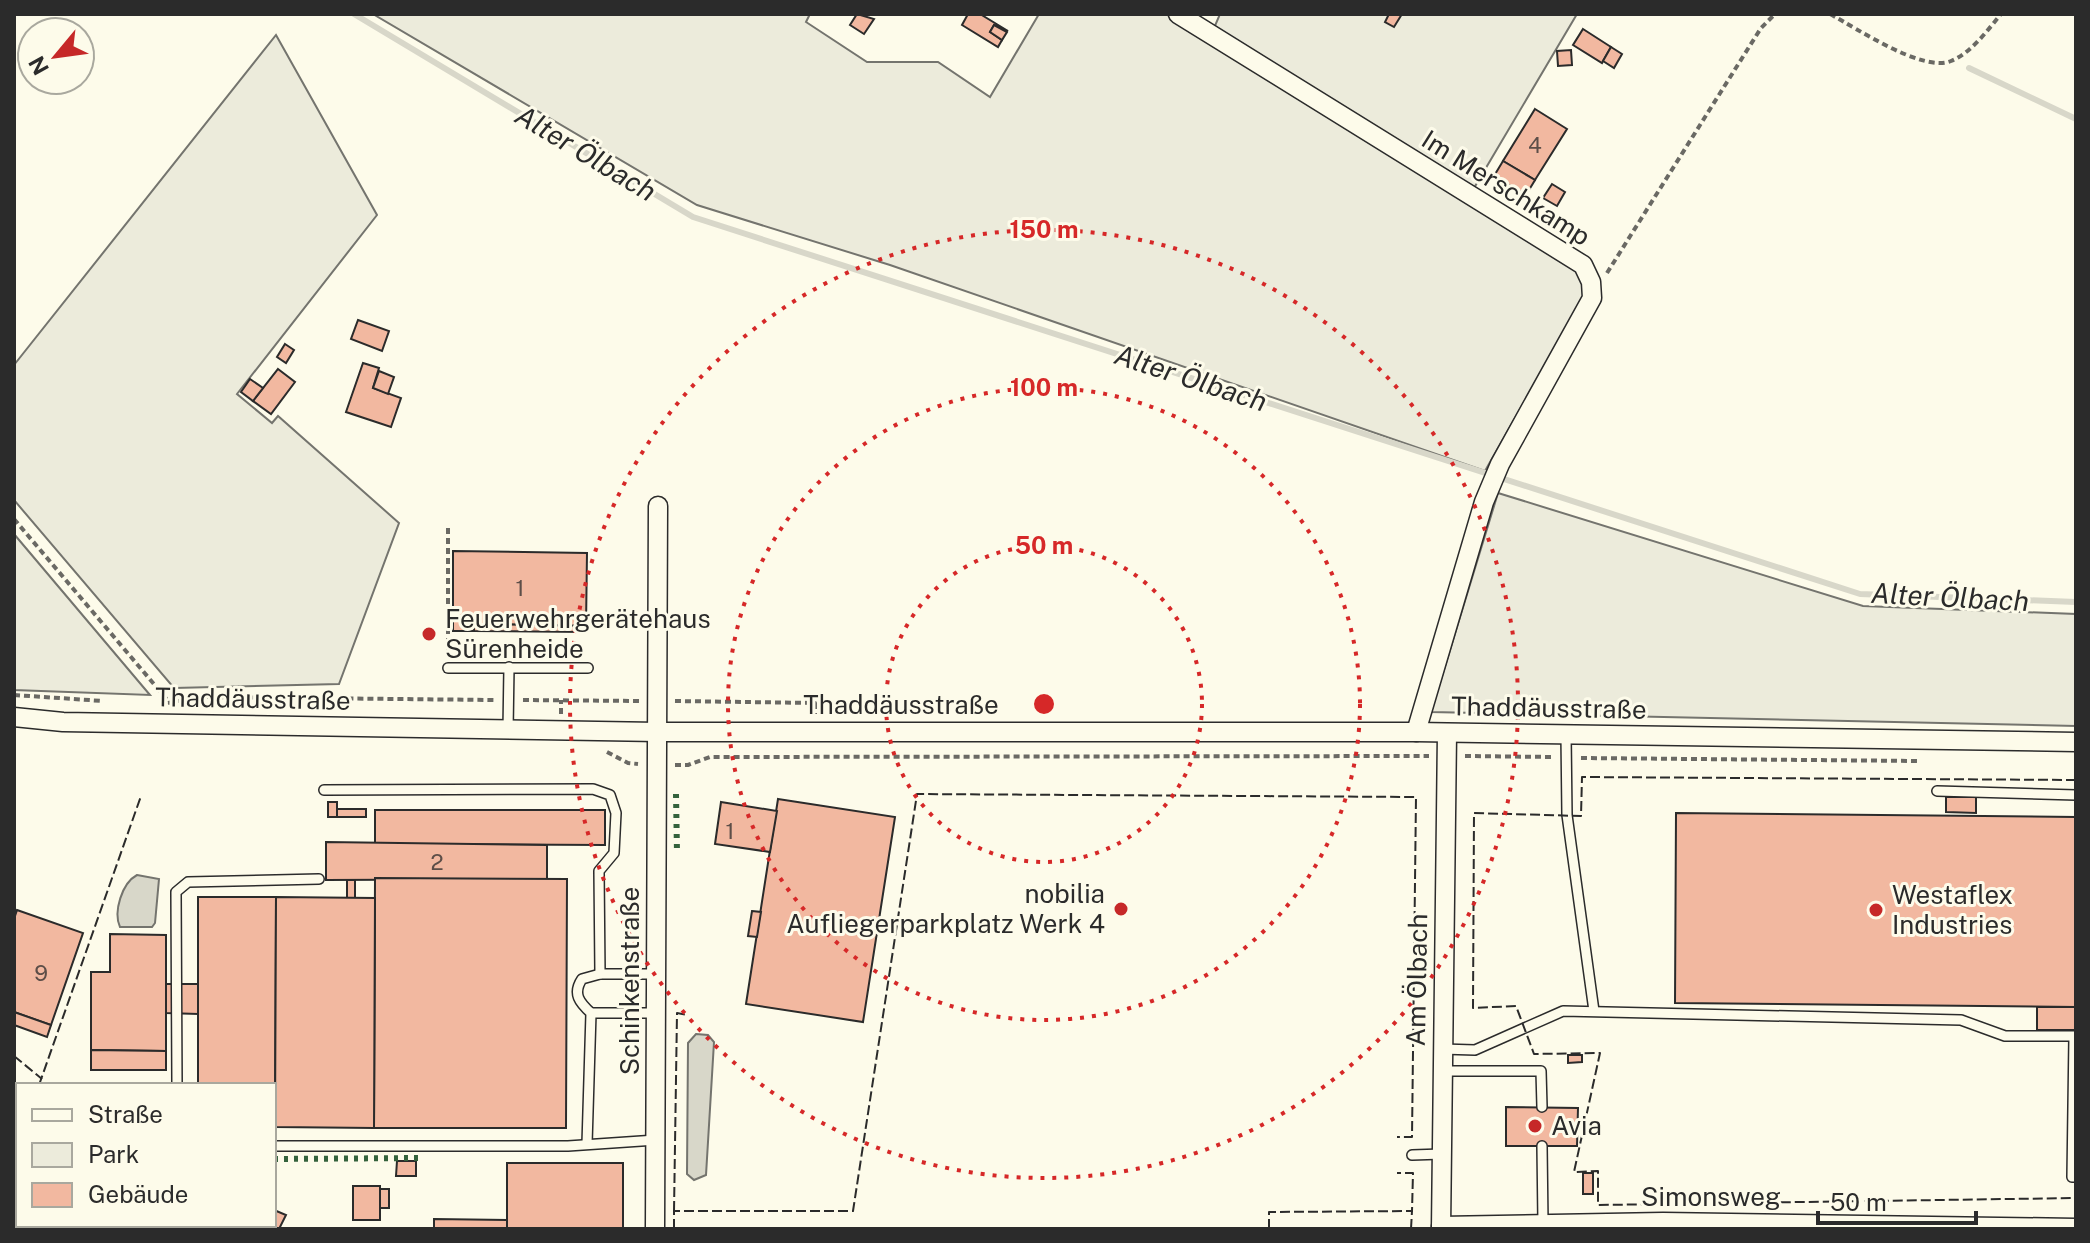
<svg xmlns="http://www.w3.org/2000/svg" width="2090" height="1243" font-family="'Public Sans',sans-serif">
<style>
.green{fill:#ecebdb;stroke:#74746e;stroke-width:2}
.water{fill:#d8d7c9;stroke:#74746e;stroke-width:2}
.lines{fill:none;stroke-linecap:round;stroke-linejoin:round}
.stream{stroke:#d8d7c9;stroke-width:6}
.building{fill:#f2b8a0;stroke:#2b2b2b;stroke-width:2}
.lane-casing{stroke:#2b2b2b;stroke-width:12}
.street-casing{stroke:#2b2b2b;stroke-width:21}
.path{stroke:#6a6964;stroke-width:4;stroke-dasharray:6 4;stroke-linecap:butt}
.lane{stroke:#fdfbea;stroke-width:9}
.street{stroke:#fdfbea;stroke-width:18}
.hedge{stroke:#34623c;stroke-width:6;stroke-dasharray:4 6;stroke-linecap:butt}
.fence{stroke:#2b2b2b;stroke-width:2;stroke-dasharray:10 4;stroke-linecap:butt}
.ring{fill:none;stroke:#d62828;stroke-width:4;stroke-dasharray:4 8}
.poi-dot{fill:#c62828;stroke:#fdfbea;stroke-width:3}
.labels{text-anchor:middle;stroke-width:6;stroke-linejoin:round;paint-order:stroke}
.number-label{font-size:22px;fill:#5d4e48}
.street-label{font-size:26px;fill:#2b2b2b;stroke:#fdfbea}
.poi-label{font-size:26px;fill:#2b2b2b;stroke:#fdfbea;text-anchor:start}
.water-label{font-size:28px;font-style:italic;fill:#2b2b2b;stroke:#fdfbea}
.centre{fill:#d62828;stroke:#fdfbea;stroke-width:4}
.ring-label{font-size:24px;text-anchor:middle;font-weight:bold;fill:#d62828;stroke:#fdfbea;stroke-width:6;stroke-linejoin:round;paint-order:stroke}
</style>
<rect width="100%" height="100%" fill="#fdfbea"/>
<g class="green">
<path d="M 373,14 L 810,14 L 806,22 L 867,62 L 938,62 L 990,97 L 1039,14 L 1170,14 L 1575,269 L 1583,282 L 1584,296 L 1485,471 L 890,265 L 697,205 Z"/>
<path d="M 1220,14 L 1577,14 L 1474,188 L 1214,28 Z"/>
<path d="M 276,35 L 377,215 L 237,394 L 272,423 L 278,416 L 399,523 L 339,684 L 174,688 L 14,500 L 14,365 Z"/>
<path d="M 1498,493 L 1863,606 L 2076,614 L 2076,726 L 1431,712 Z"/>
<path d="M 14,534 L 150,695 L 14,690 Z"/>
</g>
<g class="water">
<path d="M 137,875 L 159,879 L 155,923 L 152,927 L 120,927 C 113,912 122,883 137,875 Z"/>
<path d="M 696,1034 L 708,1035 L 714,1042 L 706,1175 L 694,1180 L 687,1174 L 688,1043 Z"/>
</g>
<g class="lines">
<g class="stream">
<path d="M 354,14 L 693,217 L 1860,594 L 2076,602"/>
<path d="M 1969,68 L 2076,119"/>
</g>
</g>
<g class="building">
<path d="M 857,14 L 874,19 L 864,34 L 850,25 Z"/>
<path d="M 968,14 L 980,14 L 1008,31 L 994,25 L 990,32 L 1002,40 L 998,47 L 962,25 Z"/>
<path d="M 1389,14 L 1402,14 L 1394,27 L 1385,22 Z"/>
<path d="M 994,25 L 1007,32 L 1002,40 L 990,32 Z"/>
<path d="M 1583,29 L 1611,47 L 1602,63 L 1573,45 Z"/>
<path d="M 1611,47 L 1622,54 L 1614,68 L 1603,61 Z"/>
<path d="M 1571,50 L 1572,65 L 1558,66 L 1557,51 Z"/>
<path d="M 1535,109 L 1567,129 L 1535,180 L 1503,161 Z"/>
<path d="M 1503,161 L 1535,180 L 1526,195 L 1494,176 Z"/>
<path d="M 1552,184 L 1565,192 L 1557,206 L 1543,198 Z"/>
<path d="M 358,320 L 389,331 L 382,351 L 351,339 Z"/>
<path d="M 285,344 L 294,350 L 286,363 L 277,357 Z"/>
<path d="M 363,363 L 379,368 L 373,388 L 401,398 L 391,427 L 346,412 Z"/>
<path d="M 278,369 L 295,382 L 271,414 L 253,401 Z"/>
<path d="M 379,371 L 394,377 L 388,394 L 373,388 Z"/>
<path d="M 250,379 L 263,388 L 253,401 L 241,392 Z"/>
<path d="M 453,551 L 587,553 L 586,626 L 474,624 L 474,631 L 453,631 Z"/>
<path d="M 474,624 L 586,626 L 586,632 L 474,631 Z"/>
<path d="M 1946,797 L 1976,797 L 1976,813 L 1946,812 Z"/>
<path d="M 778,799 L 895,817 L 863,1022 L 746,1004 Z"/>
<rect x="328" y="802" width="9" height="15"/>
<path d="M 721,802 L 777,811 L 770,852 L 715,844 Z"/>
<rect x="337" y="809" width="29" height="8"/>
<path d="M 375,810 L 605,810 L 605,845 L 375,844 Z"/>
<path d="M 1676,813 L 2076,817 L 2076,1007 L 1675,1003 Z"/>
<path d="M 326,842 L 547,845 L 547,879 L 326,880 Z"/>
<path d="M 375,878 L 567,879 L 566,1128 L 374,1128 Z"/>
<rect x="347" y="880" width="8" height="18"/>
<path d="M 198,897 L 276,897 L 275,1127 L 274,1085 L 198,1085 Z"/>
<path d="M 276,897 L 375,898 L 374,1128 L 275,1127 Z"/>
<path d="M 17,910 L 83,933 L 51,1025 L 14,1012 L 14,919 Z"/>
<path d="M 752,911 L 761,912 L 757,937 L 748,936 Z"/>
<path d="M 110,934 L 166,935 L 166,1051 L 91,1050 L 91,972 L 110,972 Z"/>
<path d="M 166,984 L 198,984 L 198,1014 L 166,1013 Z"/>
<rect x="2037" y="1007" width="39" height="23"/>
<path d="M 14,1012 L 51,1025 L 47,1037 L 14,1025 Z"/>
<path d="M 91,1050 L 166,1051 L 166,1070 L 91,1070 Z"/>
<path d="M 1568,1055 L 1582,1055 L 1582,1062 L 1568,1063 Z"/>
<path d="M 1506,1107 L 1578,1108 L 1577,1146 L 1506,1146 Z"/>
<path d="M 397,1161 L 416,1161 L 416,1176 L 396,1176 Z"/>
<rect x="507" y="1163" width="116" height="66"/>
<rect x="1583" y="1173" width="10" height="21"/>
<rect x="353" y="1186" width="27" height="34"/>
<rect x="380" y="1189" width="9" height="19"/>
<path d="M 274,1210 L 286,1215 L 279,1229 L 236,1229 L 238,1225 L 274,1225 Z"/>
<path d="M 434,1219 L 507,1220 L 507,1229 L 434,1229 Z"/>
<path d="M 125,1225 L 176,1225 L 182,1227 L 123,1229 Z"/>
</g>
<g class="lines">
<g class="lane-casing">
<g id="lane">
<path d="M 448,668 L 588,668"/>
<path d="M 508,730 L 509,667"/>
<path d="M 1566,735 L 1567,815 L 1594,1011"/>
<path d="M 324,790 L 593,789 L 610,795 L 616,813 L 614,853 L 599,871 L 600,974"/>
<path d="M 1937,791 L 2076,795"/>
<path d="M 591,1013 L 656,1013"/>
<path d="M 1442,1049 L 1475,1050 L 1563,1011 L 1961,1020 L 2005,1036 L 2074,1036 L 2072,1177 L 2076,1177"/>
<path d="M 1442,1071 L 1541,1071 L 1542,1107"/>
<path d="M 177,1085 L 176,892 L 188,882 L 319,879"/>
<path d="M 587,1144 L 591,1013 C 580,1003 572,994 582,979 L 600,974 L 656,974"/>
<path d="M 274,1146 L 568,1146 L 656,1140"/>
<path d="M 1542,1146 L 1543,1223"/>
<path d="M 1412,1155 L 1442,1154"/>
<path d="M 108,1229 L 110,1225"/>
<path d="M 198,1229 L 200,1225"/>
</g>
</g>
<g class="street-casing">
<g id="street">
<path d="M 1178,14 L 1583,265 L 1591,282 L 1592,298 L 1500,464 L 1484,502 L 1416,732"/>
<path d="M 14,717 L 63,722 L 658,732 L 1416,732 L 2076,742"/>
<path d="M 1441,1226 L 1663,1222 L 2076,1228"/>
<path d="M 655,1229 L 658,506"/>
<path d="M 1441,1229 L 1447,733"/>
</g>
</g>
<g class="path">
<path d="M 1830,14 C 1856,28 1923,73 1951,61 C 1971,53 1987,31 2001,14"/>
<path d="M 1607,273 L 1761,28 L 1775,14"/>
<path d="M 14,519 L 170,703"/>
<path d="M 448,654 L 448,527"/>
<path d="M 14,695 L 103,701"/>
<path d="M 523,700 L 639,701"/>
<path d="M 675,701 L 815,703 L 815,714"/>
<path d="M 168,703 L 199,697 L 495,700"/>
<path d="M 561,714 L 561,700"/>
<path d="M 607,752 L 628,763 L 638,764"/>
<path d="M 1465,756 L 1553,757"/>
<path d="M 1581,758 L 1920,761"/>
<path d="M 675,765 L 688,765 L 710,757 L 1429,756"/>
</g>
<use href="#lane" class="lane"/>
<use href="#street" class="street"/>
<g class="hedge">
<path d="M 676,794 L 677,853"/>
<path d="M 274,1159 L 419,1158"/>
</g>
<g class="fence">
<path d="M 2076,780 L 1582,777 L 1581,816 L 1474,813 L 1473,1008 L 1516,1006 L 1534,1054 L 1600,1053 L 1574,1172 L 1598,1171 L 1598,1205 L 2076,1198"/>
<path d="M 14,1056 L 42,1079"/>
<path d="M 39,1085 L 141,796"/>
<path d="M 14,1157 L 18,1146"/>
<path d="M 674,1211 L 677,1013 L 688,1015"/>
<path d="M 87,1229 L 89,1225"/>
<path d="M 674,1229 L 674,1211 L 853,1211 L 917,794 L 1416,797 L 1412,1137 L 1397,1137"/>
<path d="M 1269,1229 L 1269,1212 L 1412,1211 L 1413,1173 L 1397,1173"/>
<path d="M 1411,1229 L 1412,1211"/>
</g>
</g>
<g class="ring">
<circle cx="1044" cy="704" r="158"/>
<circle cx="1044" cy="704" r="316"/>
<circle cx="1044" cy="704" r="474"/>
</g>
<g class="poi-dot">
<circle cx="429" cy="634" r="8"/>
<circle cx="1121" cy="909" r="8"/>
<circle cx="1876" cy="910" r="8"/>
<circle cx="1535" cy="1126" r="8"/>
</g>
<g class="labels">
<g class="number-label">
<text x="1535" y="153">4</text>
<text x="520" y="596">1</text>
<text x="730" y="839">1</text>
<text x="437" y="870">2</text>
<text x="41" y="981">9</text>
</g>
<g class="street-label">
<text transform="translate(1506 188) rotate(32)" y="9">Im Merschkamp</text>
<text transform="translate(253 699) rotate(1)" y="9">Thaddäusstraße</text>
<text x="901" y="714">Thaddäusstraße</text>
<text transform="translate(1549 708) rotate(1)" y="9">Thaddäusstraße</text>
<text transform="translate(1417 980) rotate(-89)" y="9">Am Ölbach</text>
<text transform="translate(630 981) rotate(-90)" y="9">Schinkenstraße</text>
<text x="1711" y="1206">Simonsweg</text>
</g>
<g class="poi-label">
<text x="445" y="628">Feuerwehrgerätehaus<tspan x="445" dy="30">Sürenheide</tspan></text>
<text x="1105" y="903" text-anchor="end">nobilia<tspan x="1105" dy="30">Aufliegerparkplatz Werk 4</tspan></text>
<text x="1892" y="904">Westaflex<tspan x="1892" dy="30">Industries</tspan></text>
<text x="1551" y="1135">Avia</text>
</g>
<g class="water-label">
<text transform="translate(586 153) rotate(31)" y="10">Alter Ölbach</text>
<text transform="translate(1191 378) rotate(18)" y="10">Alter Ölbach</text>
<text transform="translate(1950 597) rotate(3)" y="10">Alter Ölbach</text>
</g>
</g>
<circle cx="1044" cy="704" r="12" class="centre"/>
<g class="ring-label">
<text x="1044" y="238">150 m</text>
<text x="1044" y="396">100 m</text>
<text x="1044" y="554">50 m</text>
</g>
<rect width="2090" height="1243" fill="none" stroke="#2b2b2b" stroke-width="32"/>
<rect x="16" y="1083" width="260" height="144" fill="#fdfbea" stroke="#a9a89e" stroke-width="2"/>
<rect x="32" y="1109" width="40" height="12" fill="#fdfbea" stroke="#a9a89e" stroke-width="2"/>
<text x="88" y="1123" font-size="24" fill="#2b2b2b">Straße</text>
<rect x="32" y="1143" width="40" height="24" fill="#ecebdb" stroke="#a9a89e" stroke-width="2"/>
<text x="88" y="1163" font-size="24" fill="#2b2b2b">Park</text>
<rect x="32" y="1183" width="40" height="24" fill="#f2b8a0" stroke="#a9a89e" stroke-width="2"/>
<text x="88" y="1203" font-size="24" fill="#2b2b2b">Gebäude</text>
<g transform="translate(56 56) rotate(241)"><circle r="38" fill="#fdfbea" stroke="#a9a89e" stroke-width="2"/>
<path d="M0-6L14 30L0 20L-14 30Z" fill="#c62828"/>
<text y="-12" font-size="22" font-weight="bold" text-anchor="middle" fill="#2b2b2b">N</text>
</g>
<path d="M1818 1211v12h158v-12" fill="none" stroke="#2b2b2b" stroke-width="4"/>
<text x="1830" y="1211" font-size="24" fill="#2b2b2b" stroke="#fdfbea" stroke-width="6" paint-order="stroke">50 m</text>
</svg>
